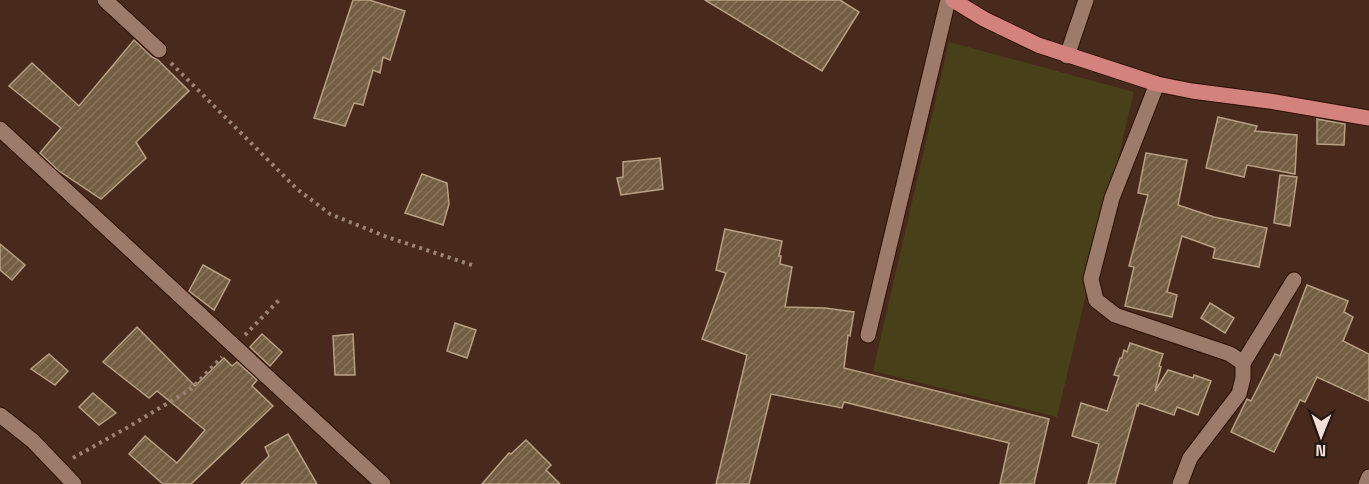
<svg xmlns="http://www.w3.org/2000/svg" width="1369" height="484" font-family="'Space Grotesk',sans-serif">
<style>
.grass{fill:#484018}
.building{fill:url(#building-hatch);stroke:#b8a083;stroke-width:1.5}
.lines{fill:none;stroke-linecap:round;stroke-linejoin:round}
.minor-casing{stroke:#2c1105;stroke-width:17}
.major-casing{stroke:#2c1105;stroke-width:17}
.path{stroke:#9b8377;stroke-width:4;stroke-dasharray:3 4.5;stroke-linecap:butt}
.minor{stroke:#9d7b6b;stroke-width:15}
.major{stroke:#d3827e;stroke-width:15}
</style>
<defs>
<pattern id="building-hatch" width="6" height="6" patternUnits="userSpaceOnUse" patternTransform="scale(1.5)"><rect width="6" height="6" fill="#745e43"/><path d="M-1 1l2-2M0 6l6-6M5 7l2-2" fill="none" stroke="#88755d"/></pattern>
</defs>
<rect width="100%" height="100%" fill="#472a1c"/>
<path class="grass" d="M 949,42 L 1134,92 L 1057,417 L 873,371 Z"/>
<g class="building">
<path d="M 353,0 L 369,0 L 405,11 L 390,60 L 383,57 L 380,73 L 373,70 L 363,105 L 354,103 L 345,126 L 314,118 Z"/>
<path d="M 705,0 L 840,0 L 859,12 L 822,71 Z"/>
<path d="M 134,40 L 152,57 L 158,60 L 189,91 L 136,142 L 146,158 L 101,199 L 59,171 L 40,153 L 61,128 L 9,86 L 32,63 L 79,106 Z"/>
<path d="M 1218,117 L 1257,126 L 1255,131 L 1297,135 L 1295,174 L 1247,165 L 1244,177 L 1206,168 Z"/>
<path d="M 1317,119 L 1345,124 L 1344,145 L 1317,144 Z"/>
<path d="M 1146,153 L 1187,160 L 1178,205 L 1214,217 L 1267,228 L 1259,267 L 1213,258 L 1215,248 L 1182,236 L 1167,292 L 1177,295 L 1172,317 L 1125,306 L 1134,267 L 1129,266 L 1148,195 L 1138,193 Z"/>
<path d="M 660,158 L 663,189 L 621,195 L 617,178 L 623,177 L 623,162 Z"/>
<path d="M 422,174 L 447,183 L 449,204 L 443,225 L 405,213 Z"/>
<path d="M 1280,175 L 1297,177 L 1290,226 L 1274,223 Z"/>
<path d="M 725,229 L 782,241 L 779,256 L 781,256 L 780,264 L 792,267 L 785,307 L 825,308 L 854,312 L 850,336 L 848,335 L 844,368 L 1049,419 L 1034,484 L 1000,484 L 1009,443 L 844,402 L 842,408 L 771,394 L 749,484 L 716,484 L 747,355 L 702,339 L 726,273 L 716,270 Z"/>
<path d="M 0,244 L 25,265 L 12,280 L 0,270 Z"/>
<path d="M 203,265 L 230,280 L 214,310 L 189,291 Z"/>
<path d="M 1307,285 L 1348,301 L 1344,312 L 1353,317 L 1343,341 L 1369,354 L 1369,401 L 1317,377 L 1305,402 L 1300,400 L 1274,452 L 1231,432 L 1247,399 L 1251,401 L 1275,354 L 1280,356 Z"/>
<path d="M 1210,303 L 1234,318 L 1225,333 L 1201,318 Z"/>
<path d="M 455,323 L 476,330 L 467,358 L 447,351 Z"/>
<path d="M 137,327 L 195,386 L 224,358 L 232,366 L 237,362 L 257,380 L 252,386 L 273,406 L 191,484 L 163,484 L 129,454 L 145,436 L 177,463 L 205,430 L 157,391 L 149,398 L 103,362 Z"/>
<path d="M 262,334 L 282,352 L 270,366 L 250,347 Z"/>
<path d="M 353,334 L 355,375 L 335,375 L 333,336 Z"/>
<path d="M 1130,343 L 1163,354 L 1159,366 L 1161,367 L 1155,391 L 1168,370 L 1193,378 L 1194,375 L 1211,381 L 1198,415 L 1177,407 L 1174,415 L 1139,403 L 1138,406 L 1137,405 L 1115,484 L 1088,484 L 1099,444 L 1072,436 L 1081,403 L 1107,411 L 1119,376 L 1114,375 L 1120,358 L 1122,358 L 1124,350 L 1127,352 Z"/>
<path d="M 49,354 L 68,371 L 55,385 L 31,369 Z"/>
<path d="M 93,393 L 116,413 L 99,425 L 79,407 Z"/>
<path d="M 288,434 L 317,484 L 241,484 L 269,456 L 265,447 Z"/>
<path d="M 526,440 L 551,465 L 546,470 L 560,484 L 482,484 L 509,453 L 511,454 Z"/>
</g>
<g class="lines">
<g class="minor-casing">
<g id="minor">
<path d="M 105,0 L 159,50"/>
<path d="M 1067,56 L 1086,0"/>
<path d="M 1157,84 L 1112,198 L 1091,279 L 1096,300 L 1115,315 L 1230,354 L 1243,363 L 1243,378 L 1239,394 L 1190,458 L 1180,484"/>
<path d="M 0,129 L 383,484"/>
<path d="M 868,335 L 948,0"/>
<path d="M 1243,363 L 1294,280"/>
<path d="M 0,415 L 33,441 L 74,484"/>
<path d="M 1366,484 L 1369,477"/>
</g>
</g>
<g class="major-casing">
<path id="major" d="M 953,0 L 984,19 L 1038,45 L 1157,84 L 1192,91 L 1269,101 L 1369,118"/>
</g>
<g class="path">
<path d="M 171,63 L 297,189 L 330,214 L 387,237 L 475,266"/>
<path d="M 245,335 L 280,299"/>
<path d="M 73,458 L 130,426 L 191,389 L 222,357"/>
</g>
<use href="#minor" class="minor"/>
<use href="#major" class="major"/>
</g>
<g transform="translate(1321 436) rotate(181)" stroke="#241610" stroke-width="4.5" paint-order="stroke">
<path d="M0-4.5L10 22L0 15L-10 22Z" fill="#f3dfd6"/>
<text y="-9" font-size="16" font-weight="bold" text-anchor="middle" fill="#f3dfd6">N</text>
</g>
</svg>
